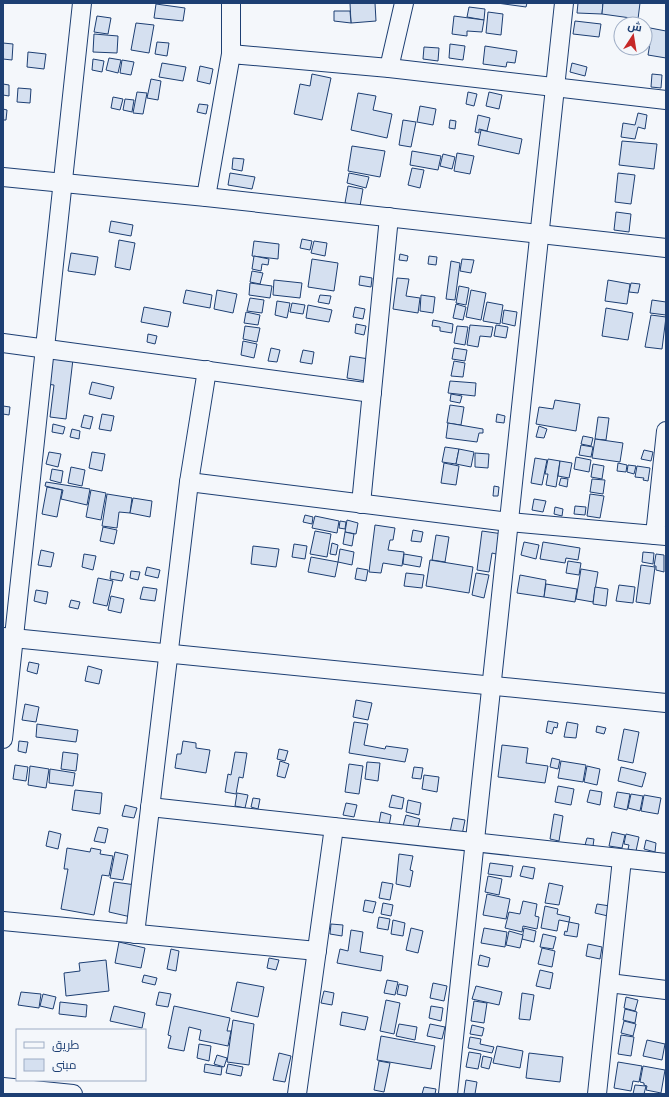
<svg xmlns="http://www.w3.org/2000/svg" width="669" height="1097" font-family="'Sofia Sans Condensed',Cairo,sans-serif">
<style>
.building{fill:#d5e0f0;stroke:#1d3f73}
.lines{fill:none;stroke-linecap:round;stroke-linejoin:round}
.street-casing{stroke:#1d3f73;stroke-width:20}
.street{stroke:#f4f7fb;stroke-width:18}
</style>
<rect width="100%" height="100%" fill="#f4f7fb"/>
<g class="building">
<path d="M 350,3 L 375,3 L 376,21 L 351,23 Z"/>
<path d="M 497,3 L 527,3 L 526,7 Z"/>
<path d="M 578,3 L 603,3 L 602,14 L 577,13 Z"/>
<path d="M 603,3 L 640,3 L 638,19 L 602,14 Z"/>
<path d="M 156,4 L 185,8 L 183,21 L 154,18 Z"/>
<path d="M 469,7 L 485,9 L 484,20 L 467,17 Z"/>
<path d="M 334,11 L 350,11 L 351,23 L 334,21 Z"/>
<path d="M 488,12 L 503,14 L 501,35 L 486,33 Z"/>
<path d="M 97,16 L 111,18 L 108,34 L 94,32 Z"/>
<path d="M 454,16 L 484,20 L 482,32 L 467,31 L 467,36 L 452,34 Z"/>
<path d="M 575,21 L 601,24 L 599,37 L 573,34 Z"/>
<path d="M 136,23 L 154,25 L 149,53 L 131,50 Z"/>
<path d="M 645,27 L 666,31 L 666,58 L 648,55 L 650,43 L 645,42 Z"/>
<path d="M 94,34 L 118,36 L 117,53 L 93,52 Z"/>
<path d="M 157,42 L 169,43 L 167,56 L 155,54 Z"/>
<path d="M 3,43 L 13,44 L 12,60 L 3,59 Z"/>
<path d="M 450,44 L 465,46 L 463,60 L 449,58 Z"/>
<path d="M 485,46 L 517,51 L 515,63 L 507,62 L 506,67 L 483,64 Z"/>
<path d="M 424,47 L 439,48 L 438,61 L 423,59 Z"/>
<path d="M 28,52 L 46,54 L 44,69 L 27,67 Z"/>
<path d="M 109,58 L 121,60 L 118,73 L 106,70 Z"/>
<path d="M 93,59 L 104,61 L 102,72 L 92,70 Z"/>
<path d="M 122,60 L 134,62 L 131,75 L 120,73 Z"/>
<path d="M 162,63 L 186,67 L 183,81 L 159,77 Z"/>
<path d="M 572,63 L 587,67 L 585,76 L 570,72 Z"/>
<path d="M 200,66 L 213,69 L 210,84 L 197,81 Z"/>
<path d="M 312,74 L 331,78 L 322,120 L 294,114 L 300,84 L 310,86 Z"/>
<path d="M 652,74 L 662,75 L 661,88 L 651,87 Z"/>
<path d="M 151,79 L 161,81 L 158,100 L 147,98 Z"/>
<path d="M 3,84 L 9,85 L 9,96 L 3,95 Z"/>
<path d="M 18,88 L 31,89 L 30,103 L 17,102 Z"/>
<path d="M 137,92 L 147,93 L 143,114 L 133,113 Z"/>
<path d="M 468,92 L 477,94 L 474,106 L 466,104 Z"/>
<path d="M 489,92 L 502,95 L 499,109 L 486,106 Z"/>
<path d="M 358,93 L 376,96 L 373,110 L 392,114 L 387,138 L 351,130 Z"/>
<path d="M 113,97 L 123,99 L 120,110 L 111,108 Z"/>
<path d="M 125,99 L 134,100 L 132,112 L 123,110 Z"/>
<path d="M 199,104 L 208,105 L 206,114 L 197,112 Z"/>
<path d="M 420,106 L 436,109 L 433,125 L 417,122 Z"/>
<path d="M 3,109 L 7,110 L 6,120 L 3,120 Z"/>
<path d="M 638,113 L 647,115 L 645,129 L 638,127 L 635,139 L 621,137 L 623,123 L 635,125 Z"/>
<path d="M 478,115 L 490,118 L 487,131 L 479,129 L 479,133 L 475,132 Z"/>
<path d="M 403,120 L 416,122 L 411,147 L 399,145 Z"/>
<path d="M 450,120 L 456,121 L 455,129 L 449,128 Z"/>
<path d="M 481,130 L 522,139 L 519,154 L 478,145 Z"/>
<path d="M 622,141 L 657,144 L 654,169 L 619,165 Z"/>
<path d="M 352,146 L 385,151 L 380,177 L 348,171 Z"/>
<path d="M 412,151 L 441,156 L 438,170 L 410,165 Z"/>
<path d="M 457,153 L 474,156 L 470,174 L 454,171 Z"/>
<path d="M 443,154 L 455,157 L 452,169 L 440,166 Z"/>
<path d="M 233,158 L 244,159 L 242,171 L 232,169 Z"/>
<path d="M 412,168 L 424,170 L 420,188 L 408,185 Z"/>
<path d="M 230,173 L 255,177 L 252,189 L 228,185 Z"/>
<path d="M 349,173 L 369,177 L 366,188 L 347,183 Z"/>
<path d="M 618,173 L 635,175 L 631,204 L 615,202 Z"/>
<path d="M 348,186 L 363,189 L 360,206 L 345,203 Z"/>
<path d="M 616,212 L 631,214 L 629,232 L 614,230 Z"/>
<path d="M 111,221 L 133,225 L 131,236 L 109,232 Z"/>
<path d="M 302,239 L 312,241 L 310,250 L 300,248 Z"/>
<path d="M 119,240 L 135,243 L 130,270 L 115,267 Z"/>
<path d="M 254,241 L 279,244 L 278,259 L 252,256 Z"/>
<path d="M 314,241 L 327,243 L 325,256 L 311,253 Z"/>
<path d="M 71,253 L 98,257 L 95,275 L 68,271 Z"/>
<path d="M 400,254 L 408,256 L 407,261 L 399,260 Z"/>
<path d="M 254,256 L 269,259 L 268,265 L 262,264 L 261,271 L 252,269 Z"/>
<path d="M 429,256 L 437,257 L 436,265 L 428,264 Z"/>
<path d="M 312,259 L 338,263 L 334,291 L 308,287 Z"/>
<path d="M 462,259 L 474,260 L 471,273 L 460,271 Z"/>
<path d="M 451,261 L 460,263 L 455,300 L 446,299 Z"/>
<path d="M 252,271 L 263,273 L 260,284 L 250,282 Z"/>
<path d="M 360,276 L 372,278 L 371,287 L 359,285 Z"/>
<path d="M 397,278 L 409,279 L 406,296 L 420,298 L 418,313 L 393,309 Z"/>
<path d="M 274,280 L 302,283 L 300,298 L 273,295 Z"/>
<path d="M 608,280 L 630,284 L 627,304 L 605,301 Z"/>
<path d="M 250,283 L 272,286 L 270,298 L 249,295 Z"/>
<path d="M 631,283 L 640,284 L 638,293 L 629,292 Z"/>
<path d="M 459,286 L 469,288 L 466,305 L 456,303 Z"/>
<path d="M 186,290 L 212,295 L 210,308 L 183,303 Z"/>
<path d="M 217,290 L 237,294 L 233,313 L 214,309 Z"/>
<path d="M 471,290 L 486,293 L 481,320 L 466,317 Z"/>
<path d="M 320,295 L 331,296 L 329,304 L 318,302 Z"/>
<path d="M 421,295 L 435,297 L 433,313 L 420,311 Z"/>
<path d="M 250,298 L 264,300 L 262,313 L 247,311 Z"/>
<path d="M 652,300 L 666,302 L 666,315 L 650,313 Z"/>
<path d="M 277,301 L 290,303 L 287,318 L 275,315 Z"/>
<path d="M 487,302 L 503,305 L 500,324 L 483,321 Z"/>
<path d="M 292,303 L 305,305 L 303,314 L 290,312 Z"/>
<path d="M 456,304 L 466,307 L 463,320 L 453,318 Z"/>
<path d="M 308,305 L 332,310 L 329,322 L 306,318 Z"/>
<path d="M 144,307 L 171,312 L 168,327 L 141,322 Z"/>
<path d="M 355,307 L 365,309 L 363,319 L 353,317 Z"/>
<path d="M 606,308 L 633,313 L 628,340 L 602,336 Z"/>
<path d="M 504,310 L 517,312 L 515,326 L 502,323 Z"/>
<path d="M 246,312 L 260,315 L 258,325 L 244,323 Z"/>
<path d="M 651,315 L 666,317 L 662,349 L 645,347 Z"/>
<path d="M 433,320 L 453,324 L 452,333 L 440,331 L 440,327 L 432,326 Z"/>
<path d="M 356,324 L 366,326 L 364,335 L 355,333 Z"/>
<path d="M 470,325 L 493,327 L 491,337 L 480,336 L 478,347 L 467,345 Z"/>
<path d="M 496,325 L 508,327 L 506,338 L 494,336 Z"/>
<path d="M 245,326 L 260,328 L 257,342 L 243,339 Z"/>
<path d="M 457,326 L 468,327 L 465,345 L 454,343 Z"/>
<path d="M 148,334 L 157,336 L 155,344 L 147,342 Z"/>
<path d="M 243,341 L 257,344 L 254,358 L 241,355 Z"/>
<path d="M 271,348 L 280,350 L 277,362 L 268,361 Z"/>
<path d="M 454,348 L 467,350 L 465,361 L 452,359 Z"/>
<path d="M 303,350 L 314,352 L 312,364 L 300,362 Z"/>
<path d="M 50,356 L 73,359 L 66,419 L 50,417 L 54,385 L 46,384 Z"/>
<path d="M 350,356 L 369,359 L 365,381 L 347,378 Z"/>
<path d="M 454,361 L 465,363 L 463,377 L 451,376 Z"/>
<path d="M 450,381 L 476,383 L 475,396 L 448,393 Z"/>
<path d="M 92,382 L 114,387 L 111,399 L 89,394 Z"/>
<path d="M 451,394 L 462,396 L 460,403 L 450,401 Z"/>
<path d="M 555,400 L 580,404 L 576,431 L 536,424 L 539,407 L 553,409 Z"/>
<path d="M 450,405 L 464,407 L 461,425 L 447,423 Z"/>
<path d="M 3,406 L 10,407 L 9,415 L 3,414 Z"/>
<path d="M 102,414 L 114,416 L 111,431 L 99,429 Z"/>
<path d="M 497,414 L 505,416 L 504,423 L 496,422 Z"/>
<path d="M 84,415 L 93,417 L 90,429 L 81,427 Z"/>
<path d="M 598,417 L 609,418 L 606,440 L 595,439 Z"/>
<path d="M 448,423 L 483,429 L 483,433 L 479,433 L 477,442 L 446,438 Z"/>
<path d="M 53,424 L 65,427 L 63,434 L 52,432 Z"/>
<path d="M 539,426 L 547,429 L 544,438 L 536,437 Z"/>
<path d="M 72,429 L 80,431 L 79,439 L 70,437 Z"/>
<path d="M 583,436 L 593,438 L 591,446 L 581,444 Z"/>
<path d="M 595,439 L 623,443 L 620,462 L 592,458 Z"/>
<path d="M 581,445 L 593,447 L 591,457 L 579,455 Z"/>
<path d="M 445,447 L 459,449 L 456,464 L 442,462 Z"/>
<path d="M 459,449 L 474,452 L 471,467 L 456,464 Z"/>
<path d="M 644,450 L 653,452 L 651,461 L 641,459 Z"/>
<path d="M 49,452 L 61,454 L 58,467 L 46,464 Z"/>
<path d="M 92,452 L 105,454 L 102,471 L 89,468 Z"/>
<path d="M 475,453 L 489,454 L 488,468 L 475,467 Z"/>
<path d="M 576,457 L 591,460 L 589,472 L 574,469 Z"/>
<path d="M 535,458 L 547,460 L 542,485 L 531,483 Z"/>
<path d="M 548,459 L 560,461 L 556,487 L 546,485 L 548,474 L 545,474 Z"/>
<path d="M 560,461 L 572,463 L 569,478 L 558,476 Z"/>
<path d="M 444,463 L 459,466 L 456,485 L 441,483 Z"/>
<path d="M 618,463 L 627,465 L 626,472 L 617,471 Z"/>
<path d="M 593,464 L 604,466 L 602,479 L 591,477 Z"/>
<path d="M 628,465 L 636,466 L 634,474 L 627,472 Z"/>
<path d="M 637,466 L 650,468 L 648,481 L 643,480 L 644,478 L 635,477 Z"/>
<path d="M 71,467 L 85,470 L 82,486 L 68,483 Z"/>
<path d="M 52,469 L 63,471 L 61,483 L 50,480 Z"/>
<path d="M 561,478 L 568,479 L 567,487 L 559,485 Z"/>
<path d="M 592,479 L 605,480 L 603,494 L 590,492 Z"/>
<path d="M 46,482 L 90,489 L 87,505 L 61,499 L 63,490 L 45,486 Z"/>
<path d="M 494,486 L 499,487 L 498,496 L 493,496 Z"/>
<path d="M 47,487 L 62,490 L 57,517 L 42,514 Z"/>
<path d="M 91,490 L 106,493 L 101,520 L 86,517 Z"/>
<path d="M 107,494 L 132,498 L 130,513 L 119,512 L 117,528 L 102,526 Z"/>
<path d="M 590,494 L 604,496 L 600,518 L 587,516 Z"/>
<path d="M 133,498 L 152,501 L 150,517 L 130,513 Z"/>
<path d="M 534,499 L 546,501 L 543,512 L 532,510 Z"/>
<path d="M 575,506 L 586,507 L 585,515 L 574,514 Z"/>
<path d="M 555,507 L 563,509 L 562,516 L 554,514 Z"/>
<path d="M 305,515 L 313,517 L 312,524 L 303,522 Z"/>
<path d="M 315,516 L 339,521 L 337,533 L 312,528 Z"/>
<path d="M 347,520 L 358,523 L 356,534 L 345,532 Z"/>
<path d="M 340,521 L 346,522 L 345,529 L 339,528 Z"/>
<path d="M 375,525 L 395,528 L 393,540 L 390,540 L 388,550 L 404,552 L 402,566 L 383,563 L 381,573 L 369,572 Z"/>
<path d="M 103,527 L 117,530 L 114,544 L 100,541 Z"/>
<path d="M 413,530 L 423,532 L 421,542 L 411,541 Z"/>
<path d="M 315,531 L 331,534 L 327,557 L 310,554 Z"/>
<path d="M 482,531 L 503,534 L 500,555 L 492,553 L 489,572 L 477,570 Z"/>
<path d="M 345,532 L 354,534 L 352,546 L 343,544 Z"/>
<path d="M 436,535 L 449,537 L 445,562 L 432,560 Z"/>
<path d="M 524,542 L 539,545 L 536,559 L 521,555 Z"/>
<path d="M 543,542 L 580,548 L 578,560 L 566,558 L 565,563 L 540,559 Z"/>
<path d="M 332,543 L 338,545 L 336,555 L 330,554 Z"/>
<path d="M 294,544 L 307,546 L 305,559 L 292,557 Z"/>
<path d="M 253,546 L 279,549 L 276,567 L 251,564 Z"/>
<path d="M 340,549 L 354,552 L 352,565 L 338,562 Z"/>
<path d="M 41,550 L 54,553 L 51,567 L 38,565 Z"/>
<path d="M 643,552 L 654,553 L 653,564 L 642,562 Z"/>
<path d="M 84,554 L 96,556 L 93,570 L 82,567 Z"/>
<path d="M 404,554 L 422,557 L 420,567 L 403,564 Z"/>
<path d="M 656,554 L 664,555 L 664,572 L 656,570 L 656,566 L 654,566 Z"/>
<path d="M 311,557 L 338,562 L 335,577 L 308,572 Z"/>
<path d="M 430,560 L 473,567 L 469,593 L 426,586 Z"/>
<path d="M 568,561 L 581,563 L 579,575 L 566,573 Z"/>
<path d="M 641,565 L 655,567 L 650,604 L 636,602 Z"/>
<path d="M 147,567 L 160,570 L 158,578 L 145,575 Z"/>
<path d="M 357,568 L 368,570 L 366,581 L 355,579 Z"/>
<path d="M 581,569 L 598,572 L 593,602 L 576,599 Z"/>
<path d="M 111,571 L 124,574 L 122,581 L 110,579 Z"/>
<path d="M 131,571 L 140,572 L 138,580 L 130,578 Z"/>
<path d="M 406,573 L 424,575 L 422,588 L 404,586 Z"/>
<path d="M 476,573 L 489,575 L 484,598 L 472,595 Z"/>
<path d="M 520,575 L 546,580 L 544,597 L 517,593 Z"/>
<path d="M 98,578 L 113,581 L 107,606 L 93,603 Z"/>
<path d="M 546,584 L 577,589 L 575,602 L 544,597 Z"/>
<path d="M 619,585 L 635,587 L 633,603 L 616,601 Z"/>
<path d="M 143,587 L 157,589 L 155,601 L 140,599 Z"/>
<path d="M 595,587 L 608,589 L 606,606 L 593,604 Z"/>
<path d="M 36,590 L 48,592 L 46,604 L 34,601 Z"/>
<path d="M 111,596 L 124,599 L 121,613 L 108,610 Z"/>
<path d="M 71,600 L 80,602 L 78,609 L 69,607 Z"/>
<path d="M 29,662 L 39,664 L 37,674 L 27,671 Z"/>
<path d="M 88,666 L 102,670 L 99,684 L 85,681 Z"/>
<path d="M 356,700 L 372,703 L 368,720 L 353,717 Z"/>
<path d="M 25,704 L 39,707 L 36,722 L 22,720 Z"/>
<path d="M 548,721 L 558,723 L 557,728 L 554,727 L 552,734 L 546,732 Z"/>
<path d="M 354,722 L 368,724 L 364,745 L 385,749 L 386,746 L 408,749 L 405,762 L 349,753 Z"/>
<path d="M 567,722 L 578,724 L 576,738 L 564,737 Z"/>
<path d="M 37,724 L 78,730 L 76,742 L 36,737 Z"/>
<path d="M 597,726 L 606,728 L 604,734 L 596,732 Z"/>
<path d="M 624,729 L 639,732 L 633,763 L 618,760 Z"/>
<path d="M 19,741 L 28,742 L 26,753 L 18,751 Z"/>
<path d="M 183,741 L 196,743 L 196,748 L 210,750 L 206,773 L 175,768 L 177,754 L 181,754 Z"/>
<path d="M 502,745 L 528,748 L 526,763 L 548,766 L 545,783 L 498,777 Z"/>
<path d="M 279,749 L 288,751 L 285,761 L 277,759 Z"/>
<path d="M 63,752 L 78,754 L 76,771 L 61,769 Z"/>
<path d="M 235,752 L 247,753 L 243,778 L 239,777 L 236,794 L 225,792 L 228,774 L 231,775 Z"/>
<path d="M 552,758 L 560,760 L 558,769 L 550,767 Z"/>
<path d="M 280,761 L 289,764 L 285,778 L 277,776 Z"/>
<path d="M 561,761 L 586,765 L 583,782 L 558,778 Z"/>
<path d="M 367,762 L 380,763 L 378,781 L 365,779 Z"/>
<path d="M 349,764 L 363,766 L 359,794 L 345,792 Z"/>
<path d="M 15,765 L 28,767 L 26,781 L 13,779 Z"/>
<path d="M 30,766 L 49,769 L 46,788 L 28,785 Z"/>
<path d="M 587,766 L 600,769 L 597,785 L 584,782 Z"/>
<path d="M 414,767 L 423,768 L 421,779 L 412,778 Z"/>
<path d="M 621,767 L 646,773 L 642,787 L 618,781 Z"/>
<path d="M 50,769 L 75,773 L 73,786 L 49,783 Z"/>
<path d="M 424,775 L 439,777 L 437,792 L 422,789 Z"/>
<path d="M 558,786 L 574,789 L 571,805 L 555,802 Z"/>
<path d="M 75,790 L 102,793 L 100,814 L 72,810 Z"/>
<path d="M 590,790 L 602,792 L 600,805 L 587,802 Z"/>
<path d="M 617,792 L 630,794 L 627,810 L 614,807 Z"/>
<path d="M 237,793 L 248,795 L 245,808 L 235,806 Z"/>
<path d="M 631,794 L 643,796 L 640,811 L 628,808 Z"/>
<path d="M 392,795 L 404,798 L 402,809 L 389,807 Z"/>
<path d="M 644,795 L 661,798 L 658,814 L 641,811 Z"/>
<path d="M 253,798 L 260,799 L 258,809 L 251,807 Z"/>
<path d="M 408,800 L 421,803 L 419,815 L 406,812 Z"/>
<path d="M 346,803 L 357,805 L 354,817 L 343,815 Z"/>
<path d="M 125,805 L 137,808 L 134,818 L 122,816 Z"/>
<path d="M 381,812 L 391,815 L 389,826 L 379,823 Z"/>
<path d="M 554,814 L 563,816 L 559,841 L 550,839 Z"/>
<path d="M 406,815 L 420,819 L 417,830 L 403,826 Z"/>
<path d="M 453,818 L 465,820 L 462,835 L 450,832 Z"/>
<path d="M 98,827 L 108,829 L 105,843 L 94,841 Z"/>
<path d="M 49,831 L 61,834 L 58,849 L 46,846 Z"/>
<path d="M 612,832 L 625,835 L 622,848 L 609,846 Z"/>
<path d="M 626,834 L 639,837 L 636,851 L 628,849 L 629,845 L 624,844 Z"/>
<path d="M 587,838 L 594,839 L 593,846 L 585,845 Z"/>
<path d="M 646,840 L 656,843 L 655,852 L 644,849 Z"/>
<path d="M 67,848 L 90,852 L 91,848 L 101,850 L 100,854 L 113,856 L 109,876 L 102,875 L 94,915 L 61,909 L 68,869 L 64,869 Z"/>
<path d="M 115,852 L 128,855 L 123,880 L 110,878 Z"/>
<path d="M 399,854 L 413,856 L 410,870 L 413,871 L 410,887 L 396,884 Z"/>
<path d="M 490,863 L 513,866 L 511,877 L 488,874 Z"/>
<path d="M 523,866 L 535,868 L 533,879 L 520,876 Z"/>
<path d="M 488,876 L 502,879 L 499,895 L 485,892 Z"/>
<path d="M 114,882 L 136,885 L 131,917 L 109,912 Z"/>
<path d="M 382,882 L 393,884 L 390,900 L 379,898 Z"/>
<path d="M 549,883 L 563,886 L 559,905 L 545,903 Z"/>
<path d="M 487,894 L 510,899 L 506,919 L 483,915 Z"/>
<path d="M 365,900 L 376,902 L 373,913 L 363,911 Z"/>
<path d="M 523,901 L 537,904 L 535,916 L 539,917 L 537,929 L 523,926 L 522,932 L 505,928 L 509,912 L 520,914 Z"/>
<path d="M 383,903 L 393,905 L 391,916 L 381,914 Z"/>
<path d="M 597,904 L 610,906 L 608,916 L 595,913 Z"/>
<path d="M 545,906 L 558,909 L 557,914 L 570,917 L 569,922 L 559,920 L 557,931 L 541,928 Z"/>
<path d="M 379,917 L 390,919 L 388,930 L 377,928 Z"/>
<path d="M 393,920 L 405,923 L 403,936 L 391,934 Z"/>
<path d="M 569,922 L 579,924 L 577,937 L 564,935 L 565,931 L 567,932 Z"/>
<path d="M 331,924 L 343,925 L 342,936 L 330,934 Z"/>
<path d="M 411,928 L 423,931 L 418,953 L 406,950 Z"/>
<path d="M 484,928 L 507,932 L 505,947 L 481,943 Z"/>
<path d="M 524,928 L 536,931 L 534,942 L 522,939 Z"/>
<path d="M 351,930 L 363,932 L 360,952 L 383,956 L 381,971 L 337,963 L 340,949 L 348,951 Z"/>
<path d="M 509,931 L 523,935 L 520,948 L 506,945 Z"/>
<path d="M 543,934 L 556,937 L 553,949 L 540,947 Z"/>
<path d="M 119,942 L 145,948 L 141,968 L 115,963 Z"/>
<path d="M 588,944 L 602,947 L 600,959 L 586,956 Z"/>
<path d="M 542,948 L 555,951 L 552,967 L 538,964 Z"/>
<path d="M 171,949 L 179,951 L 176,971 L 167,969 Z"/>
<path d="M 480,955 L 490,958 L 488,967 L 478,965 Z"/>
<path d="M 269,958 L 279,960 L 276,970 L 267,968 Z"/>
<path d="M 106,960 L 109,991 L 66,996 L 64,973 L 80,971 L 79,963 Z"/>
<path d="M 540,970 L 553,973 L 550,989 L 536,986 Z"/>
<path d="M 144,975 L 157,978 L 155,985 L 142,982 Z"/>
<path d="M 387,980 L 398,982 L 395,995 L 384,993 Z"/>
<path d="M 237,982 L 264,987 L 258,1017 L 231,1011 Z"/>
<path d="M 433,983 L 447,986 L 444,1001 L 430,998 Z"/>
<path d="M 399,984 L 408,986 L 406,996 L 397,994 Z"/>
<path d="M 476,986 L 502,992 L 499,1005 L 472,999 Z"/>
<path d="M 324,991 L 334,993 L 332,1005 L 321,1003 Z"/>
<path d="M 21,992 L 41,994 L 39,1008 L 18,1005 Z"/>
<path d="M 159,992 L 171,994 L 168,1007 L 156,1005 Z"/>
<path d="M 522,993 L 534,995 L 530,1020 L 519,1019 Z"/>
<path d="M 43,994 L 56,997 L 53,1009 L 40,1006 Z"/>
<path d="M 626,997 L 638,1000 L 635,1011 L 624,1008 Z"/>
<path d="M 386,1000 L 400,1003 L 394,1034 L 380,1031 Z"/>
<path d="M 474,1001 L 487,1003 L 484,1023 L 471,1021 Z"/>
<path d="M 60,1002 L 87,1005 L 86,1017 L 59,1014 Z"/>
<path d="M 114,1006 L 145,1013 L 142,1028 L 110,1021 Z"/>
<path d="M 174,1006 L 230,1018 L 227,1031 L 231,1031 L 228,1046 L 199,1040 L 201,1030 L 189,1027 L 184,1051 L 168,1048 L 171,1036 L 168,1035 Z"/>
<path d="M 431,1006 L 443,1008 L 441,1021 L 429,1018 Z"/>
<path d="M 625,1009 L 637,1012 L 635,1023 L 623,1020 Z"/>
<path d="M 342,1012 L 368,1017 L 365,1030 L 340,1025 Z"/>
<path d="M 233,1020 L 254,1024 L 249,1065 L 227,1062 Z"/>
<path d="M 624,1021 L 636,1024 L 633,1036 L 621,1033 Z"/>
<path d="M 399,1024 L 417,1027 L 415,1040 L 396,1036 Z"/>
<path d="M 430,1024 L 445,1027 L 442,1039 L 427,1036 Z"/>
<path d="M 472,1025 L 484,1028 L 482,1036 L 470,1034 Z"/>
<path d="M 621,1035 L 634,1037 L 631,1056 L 618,1054 Z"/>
<path d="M 381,1036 L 435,1046 L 431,1069 L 377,1060 Z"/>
<path d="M 470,1037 L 481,1039 L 480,1044 L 494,1047 L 492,1053 L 468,1048 Z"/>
<path d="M 647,1040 L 665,1044 L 662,1060 L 643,1056 Z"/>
<path d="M 199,1044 L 211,1046 L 209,1061 L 197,1058 Z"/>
<path d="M 497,1046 L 523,1051 L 520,1068 L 493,1063 Z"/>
<path d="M 469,1052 L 481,1054 L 478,1069 L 466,1067 Z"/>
<path d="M 279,1053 L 291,1056 L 285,1082 L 273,1080 Z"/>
<path d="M 529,1053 L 563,1057 L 560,1082 L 526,1078 Z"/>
<path d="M 217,1055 L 227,1058 L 224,1067 L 214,1064 Z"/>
<path d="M 483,1056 L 492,1058 L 489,1069 L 481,1067 Z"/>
<path d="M 379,1061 L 390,1063 L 384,1092 L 374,1090 Z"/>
<path d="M 618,1062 L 642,1066 L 639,1082 L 633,1081 L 631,1091 L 614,1088 Z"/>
<path d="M 205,1064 L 222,1067 L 221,1075 L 204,1072 Z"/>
<path d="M 228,1064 L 243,1067 L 241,1076 L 226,1073 Z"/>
<path d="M 643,1066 L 665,1070 L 661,1093 L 646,1090 L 647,1086 L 644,1085 L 644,1083 L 640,1082 Z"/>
<path d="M 466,1080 L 477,1082 L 475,1094 L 464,1094 Z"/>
<path d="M 635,1085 L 646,1086 L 644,1094 L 633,1094 Z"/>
<path d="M 424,1087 L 436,1089 L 435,1094 L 422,1094 Z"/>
</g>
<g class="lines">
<g class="street-casing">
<g id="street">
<path d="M 231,3 L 231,54"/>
<path d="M 389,68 L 404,3"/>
<path d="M 3,177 L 206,197 L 666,248"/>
<path d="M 206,197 L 231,54 L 389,68 L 666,100"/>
<path d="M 3,343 L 372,393"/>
<path d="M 189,482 L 509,522 L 666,536"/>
<path d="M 361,504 L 389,217"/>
<path d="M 655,535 L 666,431"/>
<path d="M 3,637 L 666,703"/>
<path d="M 3,739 L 82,3"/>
<path d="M 150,807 L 666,863"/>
<path d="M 3,921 L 317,951"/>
<path d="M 135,934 L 189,482 L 207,370"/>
<path d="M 609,983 L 666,990"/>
<path d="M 3,1087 L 73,1094"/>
<path d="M 297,1094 L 334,827"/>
<path d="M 448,1094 L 564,3"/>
<path d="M 597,1094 L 622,859"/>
</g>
</g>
<use href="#street" class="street"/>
</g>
<rect width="669" height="1097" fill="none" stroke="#1d3f73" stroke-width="8"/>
<rect x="16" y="1029" width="130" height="52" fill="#f4f7fb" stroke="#9eadc5"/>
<rect x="24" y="1042" width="20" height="6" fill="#f4f7fb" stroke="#9eadc5"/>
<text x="52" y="1049" font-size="12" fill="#1d3f73">طريق</text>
<rect x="24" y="1059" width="20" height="12" fill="#d5e0f0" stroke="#9eadc5"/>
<text x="52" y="1069" font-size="12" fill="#1d3f73">مبنى</text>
<g transform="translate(633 36) rotate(12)"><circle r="19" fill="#f4f7fb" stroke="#9eadc5"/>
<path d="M0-3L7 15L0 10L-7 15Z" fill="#c62828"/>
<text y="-6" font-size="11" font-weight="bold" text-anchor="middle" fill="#1d3f73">ش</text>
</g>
</svg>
